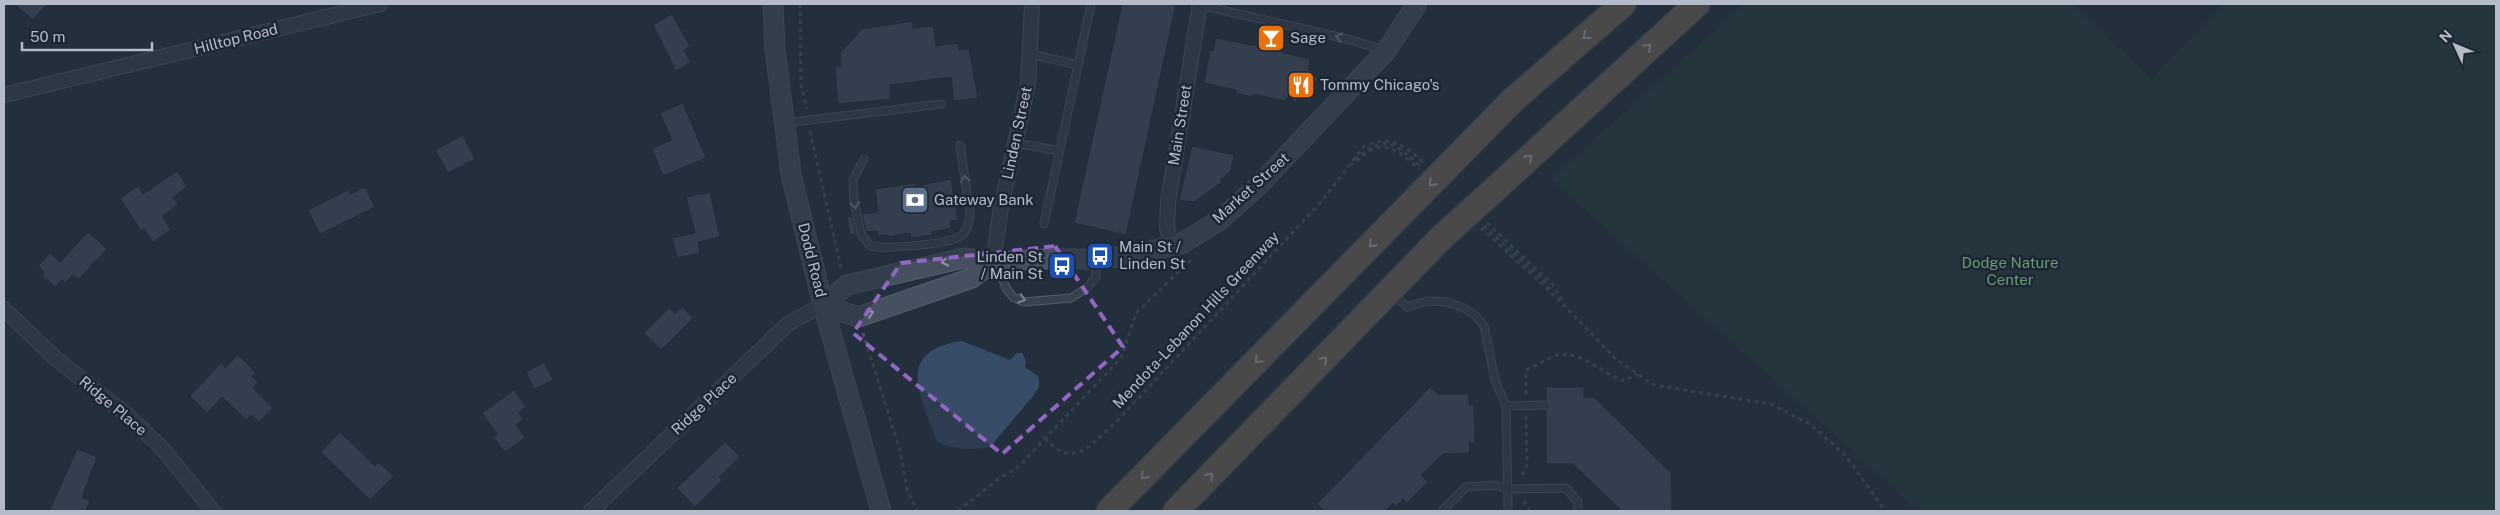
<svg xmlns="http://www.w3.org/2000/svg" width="2500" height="515" font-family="'Public Sans',sans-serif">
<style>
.green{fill:#263c3f}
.water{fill:#394c67}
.building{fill:#455162;stroke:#1f2835}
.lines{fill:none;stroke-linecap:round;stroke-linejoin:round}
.lane-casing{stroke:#565f6c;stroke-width:9}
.street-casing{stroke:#565f6c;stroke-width:16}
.secondary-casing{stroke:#565f6c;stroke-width:21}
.highway-casing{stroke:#434c59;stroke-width:28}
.path{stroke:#44595c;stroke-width:3;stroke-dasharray:4 4;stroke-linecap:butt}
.lane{stroke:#38414e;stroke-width:7}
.street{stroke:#38414e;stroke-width:14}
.secondary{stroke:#465061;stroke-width:19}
.highway{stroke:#746855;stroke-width:25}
.highway-bridge-casing{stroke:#434c59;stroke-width:28;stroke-linecap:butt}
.highway-bridge{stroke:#746855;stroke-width:25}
.oneway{stroke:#aeb4bd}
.oneway2{stroke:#7c8592}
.oneway3{stroke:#8e96a5}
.marked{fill:none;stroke:#9266c3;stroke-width:4;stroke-dasharray:10 6;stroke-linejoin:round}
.labels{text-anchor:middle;stroke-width:5;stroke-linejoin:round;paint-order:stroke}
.poi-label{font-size:15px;fill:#b4bcc9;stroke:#1d2633;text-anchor:start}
.street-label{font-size:15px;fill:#b4bcc9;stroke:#1d2633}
.park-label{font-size:15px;fill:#6b9a76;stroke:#1d2633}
</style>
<rect width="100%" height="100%" fill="#242f3e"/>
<path class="green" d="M 1744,4 L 2072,4 L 2152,79 L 2224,4 L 2496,4 L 2496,511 L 1919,511 L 1551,179 Z"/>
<path class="water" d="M 962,341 L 1010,360 L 1017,353 L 1022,353 L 1026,361 L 1025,367 L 1039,377 L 1039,387 L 1033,396 L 990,447 C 971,450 955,450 937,442 C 921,397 893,351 962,341 Z"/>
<g class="building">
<path d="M 14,4 L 47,4 L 33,20 Z"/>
<path d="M 1122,4 L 1176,4 L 1126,235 L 1074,223 Z"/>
<path d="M 672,14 L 690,46 L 684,50 L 691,62 L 676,71 L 653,25 Z"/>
<path d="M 913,21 L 913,28 L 933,26 L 936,46 L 958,43 L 959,50 L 969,49 L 978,98 L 954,101 L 951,77 L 890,85 L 890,99 L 838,104 L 835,67 L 841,67 L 840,53 L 862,29 Z"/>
<path d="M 1216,38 L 1262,47 L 1263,44 L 1281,49 L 1281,52 L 1310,59 L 1309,69 L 1318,79 L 1295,102 L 1289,96 L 1284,101 L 1253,94 L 1252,97 L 1236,93 L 1236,90 L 1204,83 L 1210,50 L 1213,51 Z"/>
<path d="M 683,103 L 706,158 L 663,176 L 652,148 L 672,140 L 660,113 Z"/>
<path d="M 463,135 L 475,159 L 448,173 L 435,150 Z"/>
<path d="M 1192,146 L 1234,155 L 1231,171 L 1220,180 L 1222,182 L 1194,202 L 1179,200 Z"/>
<path d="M 177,171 L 187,187 L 173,197 L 178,205 L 162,216 L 171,230 L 153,242 L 144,229 L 141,231 L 120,198 L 138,186 L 143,194 Z"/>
<path d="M 951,179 L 958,220 L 950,221 L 951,228 L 932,232 L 932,235 L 911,238 L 910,233 L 888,237 L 888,235 L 878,236 L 877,231 L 866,232 L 862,214 L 878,212 L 875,189 L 916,183 L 916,186 Z"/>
<path d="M 365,187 L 375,207 L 320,234 L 308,210 L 348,190 L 350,194 Z"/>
<path d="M 710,192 L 720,237 L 698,242 L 700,253 L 677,258 L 672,238 L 695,233 L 686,197 Z"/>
<path d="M 852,216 L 856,234 L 850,235 L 847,217 Z"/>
<path d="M 88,232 L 107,249 L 78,280 L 73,275 L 65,283 L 62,280 L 55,287 L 42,275 L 44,272 L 38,266 L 50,253 L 60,262 Z"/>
<path d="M 682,307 L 693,318 L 661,350 L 644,333 L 669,308 L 675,313 Z"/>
<path d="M 238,355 L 256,373 L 252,377 L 258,382 L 253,388 L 273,408 L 259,422 L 251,415 L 246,420 L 222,397 L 207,413 L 190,396 L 221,363 L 225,368 Z"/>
<path d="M 544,362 L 553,380 L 534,389 L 526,372 Z"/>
<path d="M 1430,387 L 1438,394 L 1469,394 L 1469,405 L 1474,405 L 1475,443 L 1469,443 L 1470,453 L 1443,454 L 1421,475 L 1428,482 L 1407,503 L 1403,499 L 1396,506 L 1393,503 L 1385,511 L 1324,511 L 1317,504 Z"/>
<path d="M 1546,387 L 1584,387 L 1584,397 L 1594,397 L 1671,473 L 1672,511 L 1622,511 L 1573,464 L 1546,464 L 1546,410 L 1551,405 L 1546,400 Z"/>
<path d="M 514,390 L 526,407 L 519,413 L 523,419 L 516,425 L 525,438 L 505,452 L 493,437 L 497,434 L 482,413 Z"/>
<path d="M 340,432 L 375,466 L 378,462 L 394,476 L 370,500 L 321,452 Z"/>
<path d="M 725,442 L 740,457 L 719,477 L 722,480 L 695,507 L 677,488 Z"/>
<path d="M 77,449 L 97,457 L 82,497 L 90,501 L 86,511 L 49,511 Z"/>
</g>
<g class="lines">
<g class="lane-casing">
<g id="lane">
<path d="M 1200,5 L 1347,39 L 1383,50"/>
<path d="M 1030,54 L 1078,65"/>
<path d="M 785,123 L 941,104"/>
<path d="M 1015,143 L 1060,151"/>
<path d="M 864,159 L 853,180 L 854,200 L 861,234 L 870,246 C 886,249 950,245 962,235 C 968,230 969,221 970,214 L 960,145"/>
<path d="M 1044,224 L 1091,4"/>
<path d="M 997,264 L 1006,288 L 1013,297 L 1024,302 L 1071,298 L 1087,288 L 1096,277 L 1096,259"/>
<path d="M 1392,293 L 1407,307 L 1428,301 L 1447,302 L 1464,308 L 1476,316 L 1484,326 L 1495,380 L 1506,406 L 1508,511"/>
<path d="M 1506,406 L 1546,405"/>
<path d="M 1442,511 L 1466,487 L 1493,485 L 1508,489 L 1566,488 L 1578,502 L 1578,511"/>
</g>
</g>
<g class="street-casing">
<g id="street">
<path d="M 4,95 L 380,4"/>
<path d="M 1172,246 L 1167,228 L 1168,202 L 1200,4"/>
<path d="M 993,262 L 1001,207 L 1028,84 L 1032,4"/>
<path d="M 4,309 L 55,358 L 126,414 L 162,448 L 213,511"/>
<path d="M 591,511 L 789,323 L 823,305"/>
</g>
</g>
<g class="secondary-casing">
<g id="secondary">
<path d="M 773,4 L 775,49 L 791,174 L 823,305 L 881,511"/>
<path d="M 823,305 L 847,285 L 964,258 L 993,262 L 1041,259 L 1090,259 L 1127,256 L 1181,244 L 1220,220 L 1258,186 L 1386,51 L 1417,4"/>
<path d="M 823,305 L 858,317 L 972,278 L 993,262"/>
</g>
</g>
<g class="highway-casing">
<g id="highway">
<path d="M 1458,156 L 1512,101 L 1623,4"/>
<path d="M 1493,191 L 1697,4"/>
<path d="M 1109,511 L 1406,209"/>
<path d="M 1176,511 L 1442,237"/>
</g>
</g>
<g class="path">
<path d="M 800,4 L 801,85 L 807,109"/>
<path d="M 810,131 L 841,268"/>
<path d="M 1355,160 C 1384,133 1395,143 1421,167"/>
<path d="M 1350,165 C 1359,161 1365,153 1373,149 C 1390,141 1408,159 1419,169"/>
<path d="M 1487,223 L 1554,286 L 1565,306"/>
<path d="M 1484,226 L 1548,285 L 1550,291"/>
<path d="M 1481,228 L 1553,294 L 1617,360 L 1654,385 L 1771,404 L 1810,424 L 1846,456 L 1885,511"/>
<path d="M 863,333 L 900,450 L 907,489 L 917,511"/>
<path d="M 1526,394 L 1526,370 C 1537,366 1547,358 1558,355 C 1582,350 1603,375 1625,381 L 1637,374"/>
<path d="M 1045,438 C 1075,472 1092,443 1118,420 L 1322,201 L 1363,147 C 1388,134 1404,145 1423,162"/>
<path d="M 1522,475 L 1527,465 L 1526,416"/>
<path d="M 1524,501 L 1530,511"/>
<path d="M 958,511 L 997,480 L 1018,467 L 1121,358 L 1136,313 L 1191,260"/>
</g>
<use href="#lane" class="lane"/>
<use href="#street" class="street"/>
<use href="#secondary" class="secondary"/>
<use href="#highway" class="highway"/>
<g class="highway-bridge-casing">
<g id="highway-bridge">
<path d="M 1406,209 L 1458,156"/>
<path d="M 1442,237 L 1493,191"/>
</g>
</g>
<use href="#highway-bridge" class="highway-bridge"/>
</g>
<defs><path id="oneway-chevron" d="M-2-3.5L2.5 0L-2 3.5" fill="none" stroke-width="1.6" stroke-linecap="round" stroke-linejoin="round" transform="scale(1.25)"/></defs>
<g class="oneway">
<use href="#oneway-chevron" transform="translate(1586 36) rotate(139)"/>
<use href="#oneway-chevron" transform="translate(1648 47) rotate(-43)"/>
<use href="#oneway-chevron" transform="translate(1529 158) rotate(-43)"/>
<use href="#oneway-chevron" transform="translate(1432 183) rotate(134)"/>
<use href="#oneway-chevron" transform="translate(1372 244) rotate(134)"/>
<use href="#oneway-chevron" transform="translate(1258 360) rotate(134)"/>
<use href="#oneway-chevron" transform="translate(1324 360) rotate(-46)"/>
<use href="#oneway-chevron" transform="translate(1144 476) rotate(134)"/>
<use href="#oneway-chevron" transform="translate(1210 476) rotate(-46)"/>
</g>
<g class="oneway2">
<use href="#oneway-chevron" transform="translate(1339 37) rotate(-167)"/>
<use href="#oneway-chevron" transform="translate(965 179) rotate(-99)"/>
<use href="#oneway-chevron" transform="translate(855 205) rotate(80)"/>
<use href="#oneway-chevron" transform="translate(1022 299) rotate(16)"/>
</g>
<g class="oneway3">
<use href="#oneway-chevron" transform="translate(945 262) rotate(167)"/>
<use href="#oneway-chevron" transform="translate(870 313) rotate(-19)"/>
</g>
<path d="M0 0H2500V515H0ZM 1055,246 L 1123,347 L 1002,454 L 853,333 L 901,263 Z" fill="#242f3e" fill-opacity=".55" fill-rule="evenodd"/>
<path class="marked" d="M 1055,246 L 1123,347 L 1002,454 L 853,333 L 901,263 Z"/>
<defs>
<g id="bar-square" transform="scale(1.4375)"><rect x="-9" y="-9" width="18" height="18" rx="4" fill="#e8710a" stroke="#1d2633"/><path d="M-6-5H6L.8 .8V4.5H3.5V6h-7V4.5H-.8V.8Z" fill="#fff"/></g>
<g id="restaurant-square" transform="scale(1.4375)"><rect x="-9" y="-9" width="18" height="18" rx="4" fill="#e8710a" stroke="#1d2633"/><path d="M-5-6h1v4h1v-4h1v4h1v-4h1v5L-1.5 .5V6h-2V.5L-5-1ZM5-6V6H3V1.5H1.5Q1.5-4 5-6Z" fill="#fff"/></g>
<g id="bank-square" transform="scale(1.4375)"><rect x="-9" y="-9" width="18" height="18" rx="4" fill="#5c6f8a" stroke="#1d2633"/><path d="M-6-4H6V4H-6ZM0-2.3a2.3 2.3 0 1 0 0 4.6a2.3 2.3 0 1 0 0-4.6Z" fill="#fff"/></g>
<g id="bus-square" transform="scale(1.4375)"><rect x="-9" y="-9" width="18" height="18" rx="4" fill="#1a4fb4" stroke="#1d2633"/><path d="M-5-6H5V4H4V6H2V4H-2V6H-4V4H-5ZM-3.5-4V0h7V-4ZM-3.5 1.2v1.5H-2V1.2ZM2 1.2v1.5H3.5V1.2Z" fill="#fff"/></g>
</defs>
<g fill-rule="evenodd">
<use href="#bar-square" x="1271" y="38"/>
<use href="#restaurant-square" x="1301" y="85"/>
<use href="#bank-square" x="915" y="200"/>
<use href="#bus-square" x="1100" y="256"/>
<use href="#bus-square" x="1062" y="266"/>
</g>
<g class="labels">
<g class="poi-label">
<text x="1290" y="43">Sage</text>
<text x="1320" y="90">Tommy Chicago's</text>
<text x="934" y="205">Gateway Bank</text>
<text x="1119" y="252">Main St /<tspan x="1119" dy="17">Linden St</tspan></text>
<text x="1043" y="262" text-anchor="end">Linden St<tspan x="1043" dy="17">/ Main St</tspan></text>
</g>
<g class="street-label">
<text transform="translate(236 39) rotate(-14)" y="5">Hilltop Road</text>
<text transform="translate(1180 125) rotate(-81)" y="5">Main Street</text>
<text transform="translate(1017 133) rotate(-78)" y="5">Linden Street</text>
<text transform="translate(1251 188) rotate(-42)" y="5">Market Street</text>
<text transform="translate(812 260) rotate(76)" y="5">Dodd Road</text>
<text transform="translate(1196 320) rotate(-47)" y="5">Mendota-Lebanon Hills Greenway</text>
<text transform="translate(704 404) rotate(-43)" y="5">Ridge Place</text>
<text transform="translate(113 406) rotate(40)" y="5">Ridge Place</text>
</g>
<g class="park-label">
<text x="2010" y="268">Dodge Nature<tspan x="2010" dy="17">Center</tspan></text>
</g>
</g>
<rect width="2500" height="515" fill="none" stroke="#b4bcc9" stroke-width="10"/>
<g transform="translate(2455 45) rotate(314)" stroke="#1d2633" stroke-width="4" paint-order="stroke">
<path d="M0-4L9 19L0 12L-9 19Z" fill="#b4bcc9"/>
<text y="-8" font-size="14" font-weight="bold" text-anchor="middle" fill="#b4bcc9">N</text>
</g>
<path d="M22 42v8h130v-8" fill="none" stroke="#b4bcc9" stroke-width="2.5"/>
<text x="30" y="42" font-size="15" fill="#b4bcc9" stroke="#1d2633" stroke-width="4" paint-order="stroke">50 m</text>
</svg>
